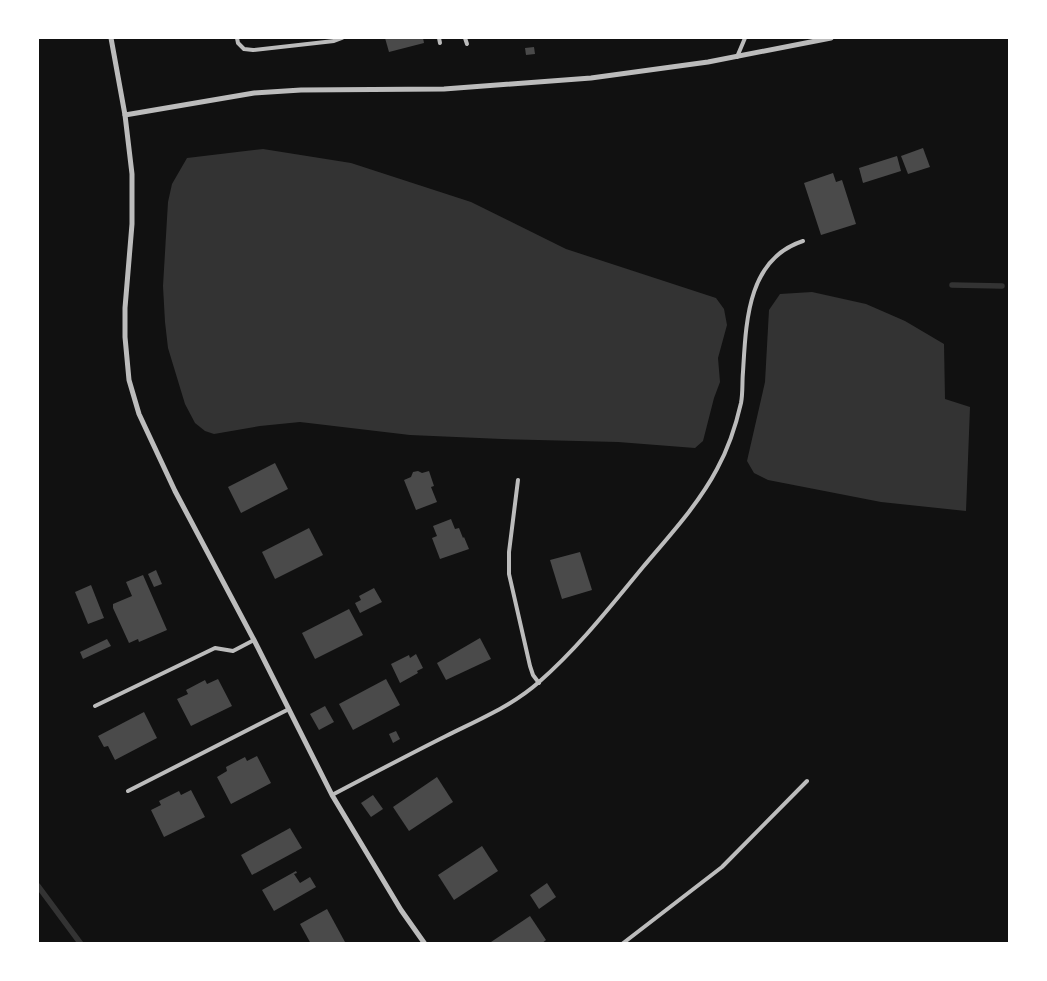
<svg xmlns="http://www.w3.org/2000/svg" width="1047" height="981" font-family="Raleway,sans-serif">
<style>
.water{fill:#333}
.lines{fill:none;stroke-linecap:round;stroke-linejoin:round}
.stream{stroke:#333;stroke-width:5.5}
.building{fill:#4a4a4a}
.service{stroke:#bcbcbc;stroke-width:4}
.minor{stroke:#bcbcbc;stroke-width:5}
</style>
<rect width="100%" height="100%" fill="#111"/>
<g class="water">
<path d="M 263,149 L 351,163 L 471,202 L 566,249 L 716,298 L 724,309 L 727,325 L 718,358 L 720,382 L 714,398 L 703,441 L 695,448 L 618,442 L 502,439 L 410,435 L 300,422 L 260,426 L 214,434 L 205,431 L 195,423 L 185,404 L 168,348 L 165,322 L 163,286 L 168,202 L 172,184 L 187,158 Z"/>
<path d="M 812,292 L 866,304 L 905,321 L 944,344 L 945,399 L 970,407 L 966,511 L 881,502 L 768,480 L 754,473 L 747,461 L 765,382 L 769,310 L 780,294 Z"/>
</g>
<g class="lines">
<g class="stream">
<path d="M 952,285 L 1002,286"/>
<path d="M 38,886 L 81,944"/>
</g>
</g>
<g class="building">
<path d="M 385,38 L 423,38 L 424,43 L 389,52 Z"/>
<path d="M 534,47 L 535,54 L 526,55 L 525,48 Z"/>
<path d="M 923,148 L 930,167 L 908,174 L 901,156 Z"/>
<path d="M 897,156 L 901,171 L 863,183 L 859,168 Z"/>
<path d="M 833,173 L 836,182 L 842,180 L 856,224 L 821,235 L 804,183 Z"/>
<path d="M 275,463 L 288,489 L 241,513 L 228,487 Z"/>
<path d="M 418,471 L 422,473 L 429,471 L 434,486 L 431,487 L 437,502 L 416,510 L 404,480 L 411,477 L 413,472 Z"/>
<path d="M 451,519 L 455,529 L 459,528 L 463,538 L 464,537 L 469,549 L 440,559 L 432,538 L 437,536 L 433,526 Z"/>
<path d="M 309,528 L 323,555 L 275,579 L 262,552 Z"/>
<path d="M 580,552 L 592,590 L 562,599 L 550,560 Z"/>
<path d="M 156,570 L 162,584 L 154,587 L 148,574 Z"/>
<path d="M 143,575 L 167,630 L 139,642 L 138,639 L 129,643 L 113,608 L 113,604 L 132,596 L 126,582 Z"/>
<path d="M 91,585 L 104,618 L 88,624 L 75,592 Z"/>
<path d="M 374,588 L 382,602 L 360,613 L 355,603 L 361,600 L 359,596 Z"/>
<path d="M 349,609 L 363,635 L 315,659 L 302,633 Z"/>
<path d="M 480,638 L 491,659 L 446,680 L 437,663 Z"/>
<path d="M 107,639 L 111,646 L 83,659 L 80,652 Z"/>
<path d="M 416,654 L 423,668 L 417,671 L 418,673 L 400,683 L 391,664 L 409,655 L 410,658 Z"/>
<path d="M 218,679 L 232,706 L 191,726 L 177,699 L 188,694 L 186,690 L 205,680 L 207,684 Z"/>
<path d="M 386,679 L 400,705 L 353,730 L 339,704 Z"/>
<path d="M 325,706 L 334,722 L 319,730 L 310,714 Z"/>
<path d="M 144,712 L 157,738 L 115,760 L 108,746 L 104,747 L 98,736 Z"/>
<path d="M 396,731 L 400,739 L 393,743 L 389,734 Z"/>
<path d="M 257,756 L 271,783 L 231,804 L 217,777 L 227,771 L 226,767 L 245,757 L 247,761 Z"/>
<path d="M 437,777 L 453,802 L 409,831 L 393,807 Z"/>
<path d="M 191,790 L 205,817 L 164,837 L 151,810 L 161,805 L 159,801 L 179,791 L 181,795 Z"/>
<path d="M 373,795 L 383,809 L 371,817 L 361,803 Z"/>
<path d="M 290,828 L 302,848 L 252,875 L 241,855 Z"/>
<path d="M 482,846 L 498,871 L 454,900 L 438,875 Z"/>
<path d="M 296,871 L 297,873 L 294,874 L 300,883 L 310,877 L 316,887 L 274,911 L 262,890 Z"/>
<path d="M 547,883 L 556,897 L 539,909 L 530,895 Z"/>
<path d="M 327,909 L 345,942 L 311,944 L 300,924 Z"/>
<path d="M 530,916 L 546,940 L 541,944 L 488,944 Z"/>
</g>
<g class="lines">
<g class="service">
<path d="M 237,38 L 238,43 L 244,49 L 253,50 L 334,41 L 342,38"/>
<path d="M 439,38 L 440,43"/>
<path d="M 465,38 L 467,44"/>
<path d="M 737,57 L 745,38"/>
<path d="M 518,480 L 509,552 L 509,574 L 530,666 L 533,675 L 539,683"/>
<path d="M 95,706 L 215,648 L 233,651 L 254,640"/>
<path d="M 128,791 L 289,709"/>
<path d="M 332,795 C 370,775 408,755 446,736 C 478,720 512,706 539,682 C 578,648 610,607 643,567 C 669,536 698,505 717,469 C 728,449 736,425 741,403 C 743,393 742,382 743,372 C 746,323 747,259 803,241"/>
<path d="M 622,944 L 722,867 L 807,781"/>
</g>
<g class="minor">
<path d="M 111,38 L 125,115 L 132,174 L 132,224 L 125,308 L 125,337 L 129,380 L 139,414 L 175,491 L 254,640 L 332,795 L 401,910 L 425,944"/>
<path d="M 125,115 L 254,93 L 301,90 L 444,89 L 591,78 L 708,62 L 831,38"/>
</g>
</g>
<rect width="1047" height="981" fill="none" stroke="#ffffff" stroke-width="78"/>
</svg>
